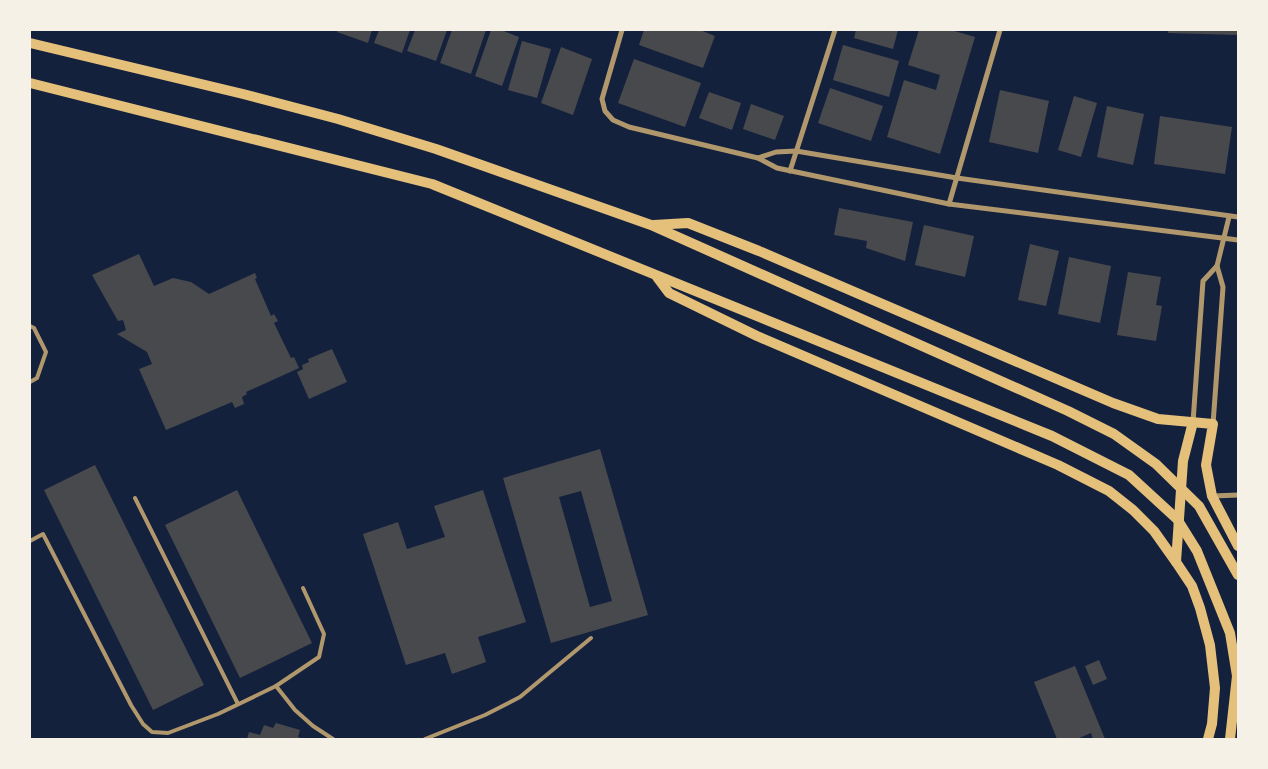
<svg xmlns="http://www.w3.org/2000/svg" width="1268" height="769" font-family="'Archivo Narrow',sans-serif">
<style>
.building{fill:#48494c;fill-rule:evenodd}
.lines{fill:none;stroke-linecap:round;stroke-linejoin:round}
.service{stroke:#b1986c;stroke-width:4}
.minor{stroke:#b1986c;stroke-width:5}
.secondary{stroke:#e5c07b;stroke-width:10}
</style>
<rect width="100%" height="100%" fill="#14213d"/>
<g class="building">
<path d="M 338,30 L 372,30 L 368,43 L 337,32 Z"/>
<path d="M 379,30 L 410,30 L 402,53 L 374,43 Z"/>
<path d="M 415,30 L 447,30 L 436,61 L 407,51 Z"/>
<path d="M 452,30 L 486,30 L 471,74 L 440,63 Z"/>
<path d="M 491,30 L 501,30 L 519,37 L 502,86 L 475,76 Z"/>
<path d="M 644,30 L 700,30 L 715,36 L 703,68 L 639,45 Z"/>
<path d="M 856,30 L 898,30 L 893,49 L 854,38 Z"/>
<path d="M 919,30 L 951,30 L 975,37 L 940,154 L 887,137 L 904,80 L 936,90 L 940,75 L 908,65 Z"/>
<path d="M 1168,30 L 1238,30 L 1238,35 L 1168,33 Z"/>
<path d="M 522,41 L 551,49 L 537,98 L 508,90 Z"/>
<path d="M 843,45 L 899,61 L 889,97 L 833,80 Z"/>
<path d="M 561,47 L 592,59 L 573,115 L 541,103 Z"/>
<path d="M 634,59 L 701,83 L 685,127 L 618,103 Z"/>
<path d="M 830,88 L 883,106 L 871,141 L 818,123 Z"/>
<path d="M 1000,90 L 1049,101 L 1038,153 L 989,142 Z"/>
<path d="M 709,92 L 741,103 L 732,130 L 699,118 Z"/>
<path d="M 1074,96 L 1097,103 L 1081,157 L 1058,150 Z"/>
<path d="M 751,104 L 784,116 L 775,140 L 743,129 Z"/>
<path d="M 1107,106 L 1144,114 L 1133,165 L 1097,157 Z"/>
<path d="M 1160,116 L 1232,127 L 1225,174 L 1154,164 Z"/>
<path d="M 839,208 L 913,222 L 905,261 L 866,248 L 867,241 L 834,235 Z"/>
<path d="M 924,225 L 974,236 L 965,277 L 915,265 Z"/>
<path d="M 1030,244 L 1059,251 L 1046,306 L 1018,300 Z"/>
<path d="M 139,254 L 154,286 L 173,278 L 191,282 L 209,294 L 255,273 L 257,278 L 255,279 L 271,316 L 274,314 L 278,321 L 274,323 L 291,358 L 294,357 L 299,368 L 246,392 L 247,394 L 242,397 L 244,404 L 235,408 L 232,402 L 166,430 L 139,369 L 152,364 L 147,352 L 117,334 L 126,330 L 123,320 L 118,321 L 92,275 Z"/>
<path d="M 1069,257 L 1111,266 L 1100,323 L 1058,314 Z"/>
<path d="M 1128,272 L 1161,277 L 1156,305 L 1162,306 L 1156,341 L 1117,335 Z"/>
<path d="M 332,349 L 347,382 L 309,399 L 297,372 L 303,369 L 302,365 L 309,362 L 308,359 Z"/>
<path d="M 600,449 L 648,615 L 551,643 L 503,478 ZM 581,491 L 612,601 L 590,607 L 559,497 Z"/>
<path d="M 95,465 L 204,685 L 153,710 L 44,490 Z"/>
<path d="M 237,490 L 312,643 L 240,678 L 165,525 Z"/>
<path d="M 483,490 L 526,622 L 478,637 L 486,662 L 452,674 L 445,653 L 406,665 L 363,534 L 398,522 L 407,549 L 445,537 L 434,506 Z"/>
<path d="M 1099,660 L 1107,679 L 1093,685 L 1085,666 Z"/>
<path d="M 1075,666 L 1105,739 L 1093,739 L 1091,733 L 1077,739 L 1057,739 L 1034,682 Z"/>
<path d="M 276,723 L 300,730 L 298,737 L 304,739 L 247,739 L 249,732 L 260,735 L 264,725 L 273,728 Z"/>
</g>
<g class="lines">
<g class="service">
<path d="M 30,326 L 34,328 L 46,352 L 37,378 L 30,382"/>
<path d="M 135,498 L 238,704"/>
<path d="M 30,541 L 43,534 L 131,705 L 143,724 L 152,732 L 168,733 L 218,714 L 276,686 L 295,710 L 313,726 L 333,739"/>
<path d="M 276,686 L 319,657 L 324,634 L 303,588"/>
<path d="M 425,739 L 485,715 L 520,697 L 591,638"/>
</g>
<g class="minor">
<path d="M 622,30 L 602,99 L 605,111 L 613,120 L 629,127 L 758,158 L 777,168 L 949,204 L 1238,240"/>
<path d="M 758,158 L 776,152 L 796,151 L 957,178 L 1238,217"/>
<path d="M 790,171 L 835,30"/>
<path d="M 949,204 L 1000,30"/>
<path d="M 1193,422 L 1203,281 L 1217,266 L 1229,217"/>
<path d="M 1213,424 L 1223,287 L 1217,266"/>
<path d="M 1213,496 L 1238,495"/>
</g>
<g class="secondary">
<path d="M 30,43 L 243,94 L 338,119 L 436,149 L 651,225 L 1068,411 L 1114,434 L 1156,464 L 1199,506 L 1238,575"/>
<path d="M 30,83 L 432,184 L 1052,436 L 1129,475 L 1177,519 L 1197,551 L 1230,633 L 1237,676 L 1230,739"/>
<path d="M 654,225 L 688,223 L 759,251 L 1113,403 L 1158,419 L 1213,424 L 1206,465 L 1212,496 L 1238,546"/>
<path d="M 657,277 L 669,293 L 757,336 L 1058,465 L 1109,491 L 1133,510 L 1154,531 L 1176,562 L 1192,586 L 1200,608 L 1210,645 L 1215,688 L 1212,724 L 1208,739"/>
<path d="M 1176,562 L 1183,461 L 1193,422"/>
</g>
</g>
<rect width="1268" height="769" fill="none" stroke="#f6f1e7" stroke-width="62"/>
</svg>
